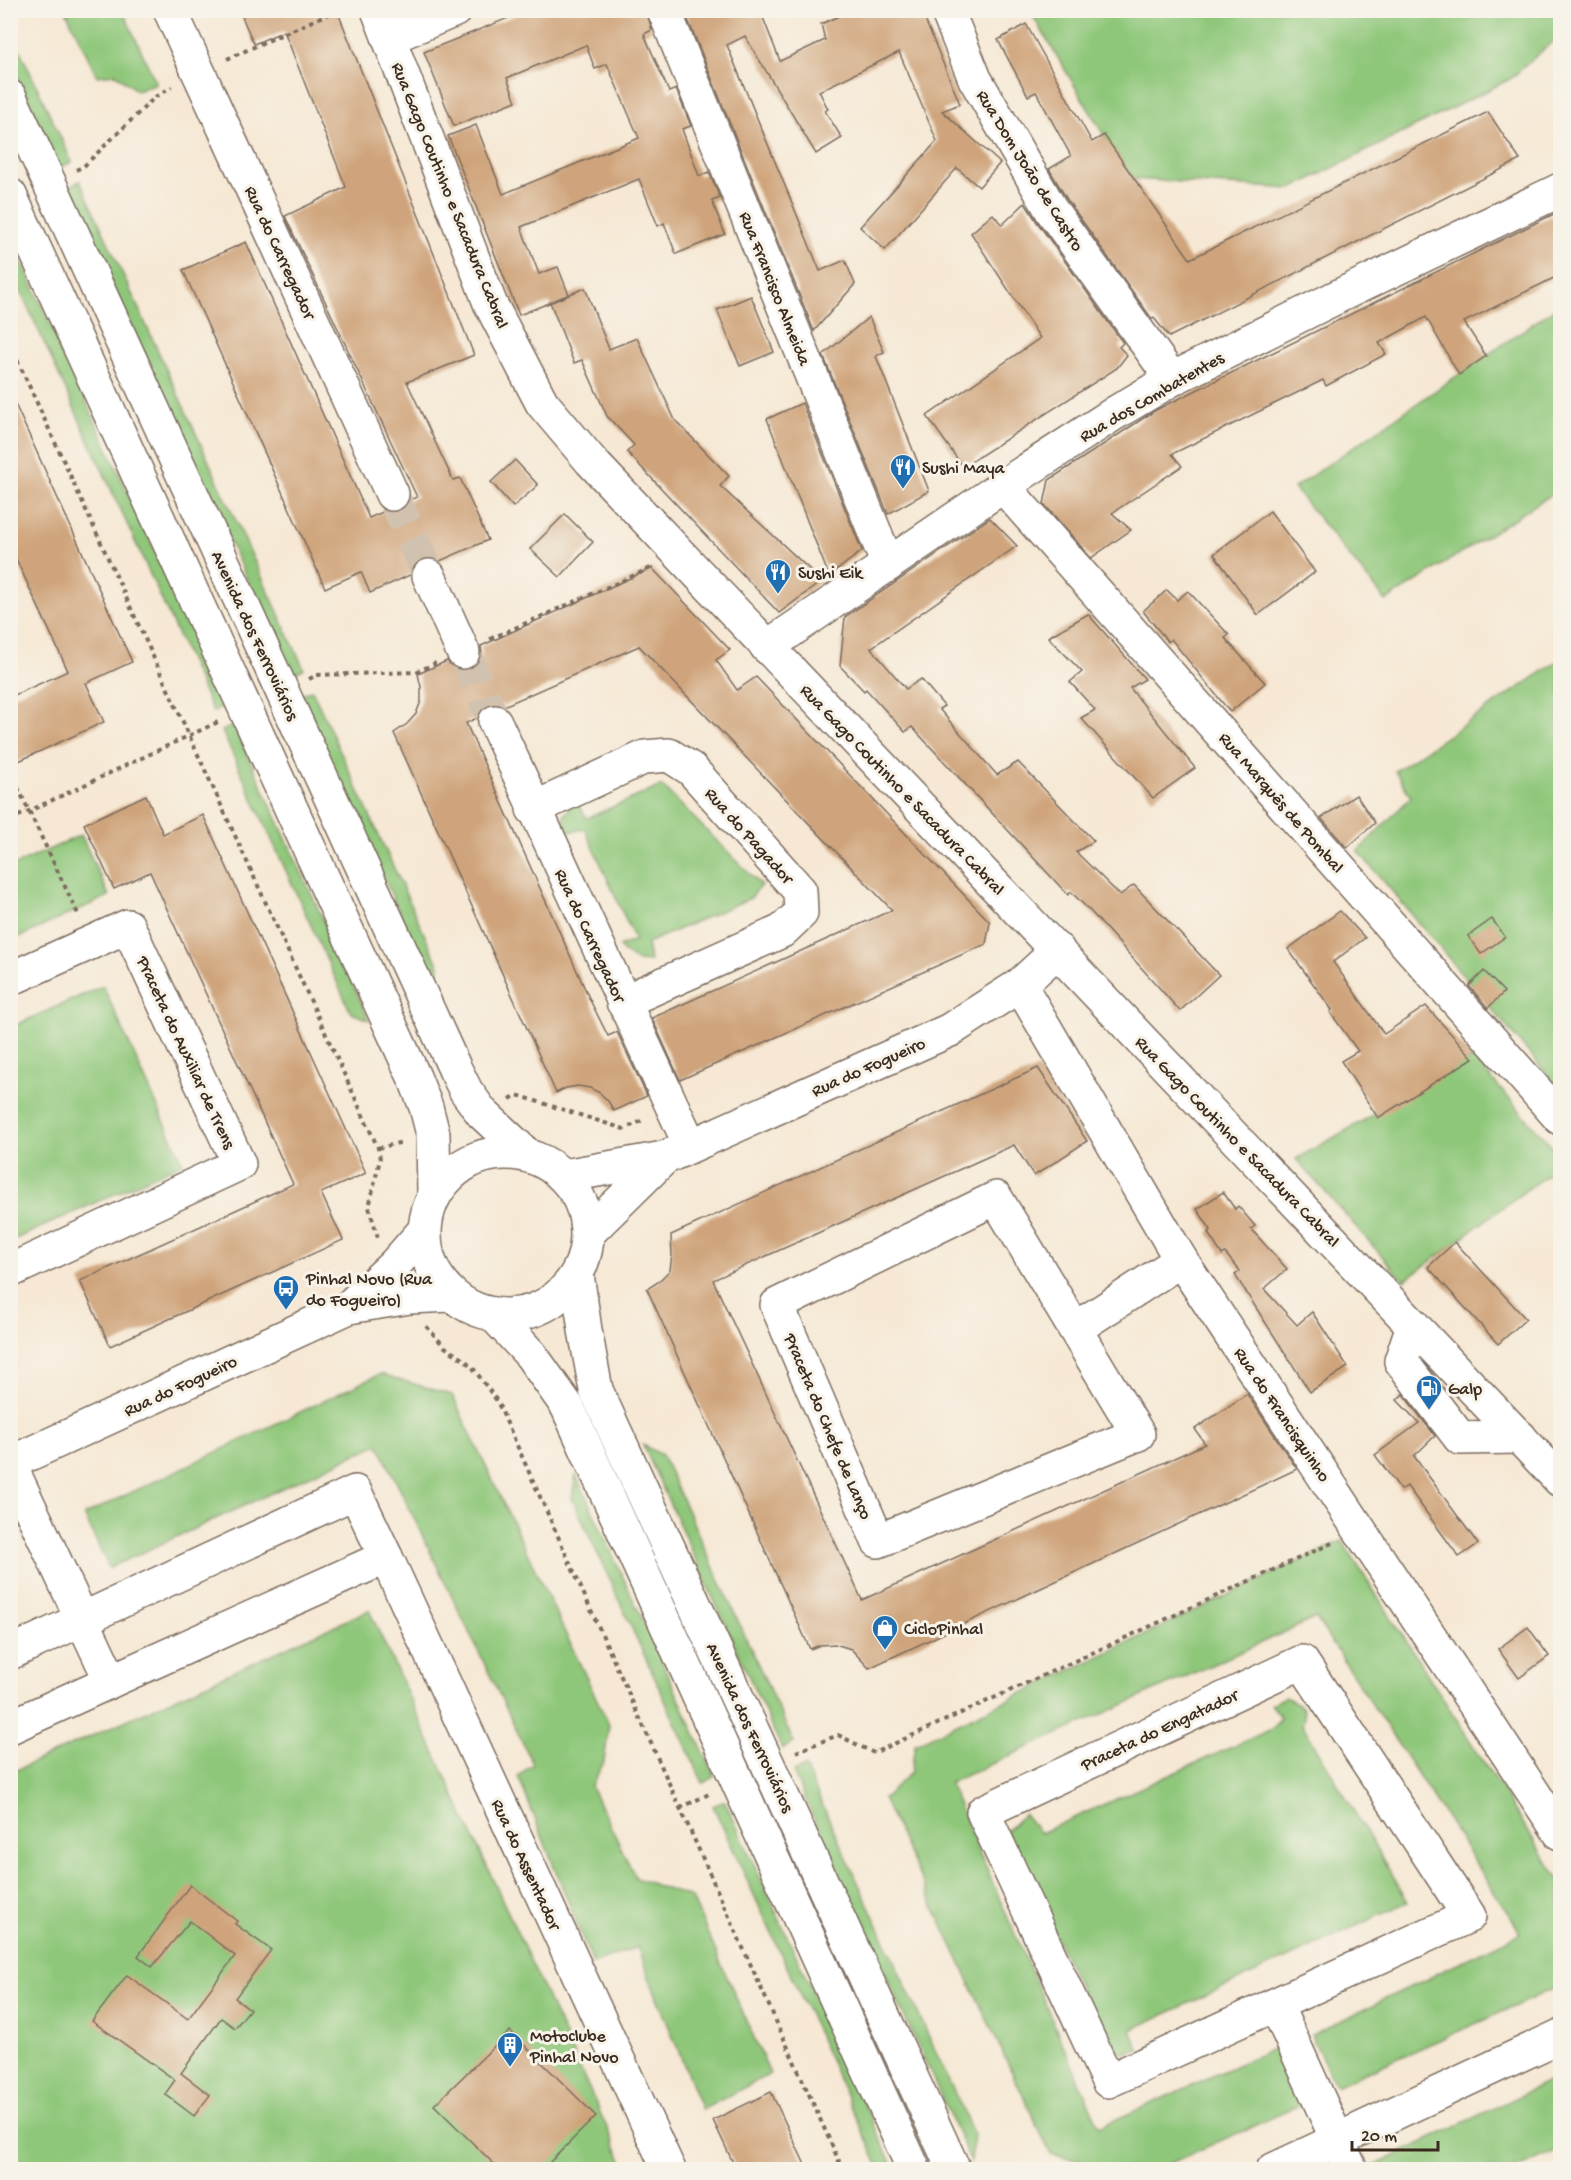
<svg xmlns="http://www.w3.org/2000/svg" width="1571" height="2180" font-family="'Gochi Hand',sans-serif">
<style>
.green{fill:#8fc77a;stroke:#65784c;stroke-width:1.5}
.building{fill:#cfa47c}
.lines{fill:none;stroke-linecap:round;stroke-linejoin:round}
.minor-tunnel{stroke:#d1c2b0;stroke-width:33;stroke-dasharray:33 16;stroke-linecap:butt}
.minor-casing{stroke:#7c6c5e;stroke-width:36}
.major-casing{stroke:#7c6c5e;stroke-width:36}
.path{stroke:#7c6c5e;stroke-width:4;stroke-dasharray:4.5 4.5;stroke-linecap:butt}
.minor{stroke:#fff;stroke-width:33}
.major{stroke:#fff;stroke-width:33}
.labels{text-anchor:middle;stroke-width:6;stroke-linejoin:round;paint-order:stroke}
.street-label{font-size:18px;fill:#3b2a1e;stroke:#f7f3e8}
.poi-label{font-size:18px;fill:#3b2a1e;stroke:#f7f3e8;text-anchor:start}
</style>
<rect width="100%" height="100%" fill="#f7f3e8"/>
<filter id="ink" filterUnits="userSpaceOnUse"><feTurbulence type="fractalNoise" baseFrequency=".0167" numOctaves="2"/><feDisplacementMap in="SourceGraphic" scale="12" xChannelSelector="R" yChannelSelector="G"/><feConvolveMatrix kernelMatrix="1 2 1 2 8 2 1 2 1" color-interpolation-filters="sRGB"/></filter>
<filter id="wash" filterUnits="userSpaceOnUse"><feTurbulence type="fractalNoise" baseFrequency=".008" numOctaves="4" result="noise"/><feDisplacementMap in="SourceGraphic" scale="24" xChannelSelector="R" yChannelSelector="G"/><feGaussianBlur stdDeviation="1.35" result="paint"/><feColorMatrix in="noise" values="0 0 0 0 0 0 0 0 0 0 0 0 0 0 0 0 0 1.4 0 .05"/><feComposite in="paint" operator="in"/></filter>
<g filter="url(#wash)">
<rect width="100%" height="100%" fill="#f6e8d4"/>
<g class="green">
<path d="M 1560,10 L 1560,35 L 1510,79 L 1291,189 L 1134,179 L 1104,135 L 1030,11 Z"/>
<path d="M 66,11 L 123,11 L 156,83 L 137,91 L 116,74 L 97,76 Z"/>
<path d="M 10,29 L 72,162 L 59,168 L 11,62 Z"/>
<path d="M 80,181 L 304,669 L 291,675 L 67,187 Z"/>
<path d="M 10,236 L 226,706 L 213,712 L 11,270 Z"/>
<path d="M 1560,305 L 1560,489 L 1386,601 L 1294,488 Z"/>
<path d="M 1560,660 L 1560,1090 L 1358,851 L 1411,797 L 1395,771 Z"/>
<path d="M 312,690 L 439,966 L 436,992 L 300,695 Z"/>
<path d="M 234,725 L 369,1020 L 351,1013 L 222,731 Z"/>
<path d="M 662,786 L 761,885 L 751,898 L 647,943 L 650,961 C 636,964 628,956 619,947 L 635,940 L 585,829 L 563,833 L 564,815 L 576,802 L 587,818 Z"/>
<path d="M 81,835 L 109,896 L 11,941 L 11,867 Z"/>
<path d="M 103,986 L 183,1163 L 11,1241 L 11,1027 Z"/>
<path d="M 1473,1058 L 1560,1156 L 1560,1165 L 1404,1281 L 1296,1159 Z"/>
<path d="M 380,1374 L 452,1395 L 609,1725 L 604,1762 L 591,1787 L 636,1878 L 692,1898 L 770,2074 L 702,2110 L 637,1947 L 593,1964 L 518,1776 L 533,1764 L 378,1444 L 109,1568 L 84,1515 Z"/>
<path d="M 643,1445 L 662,1455 L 794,1743 L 782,1749 Z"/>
<path d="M 576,1475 L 715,1777 L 703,1783 L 572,1498 Z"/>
<path d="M 1342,1541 L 1560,1881 L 1560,1986 L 1336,2086 L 1311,2035 L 1521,1933 L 1316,1618 L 949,1783 L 1099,2127 L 1279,2046 L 1312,2100 L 1157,2169 L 1103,2169 L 1097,2164 L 1051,2155 L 883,1799 L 911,1772 L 915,1744 Z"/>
<path d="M 369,1610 L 626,2169 L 11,2169 L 10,1773 Z"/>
<path d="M 1284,1697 C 1297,1702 1310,1708 1302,1724 L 1408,1902 L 1131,2030 L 1139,2050 L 1125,2054 L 1107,2046 L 1006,1831 L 1024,1814 L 1040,1833 L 1272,1729 L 1281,1717 L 1271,1704 Z"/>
<path d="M 805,1767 L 974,2135 L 971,2162 L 793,1772 Z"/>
<path d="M 725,1801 L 894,2169 L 880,2169 L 713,1806 Z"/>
<path d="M 1560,2076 L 1560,2149 L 1515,2169 L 1373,2170 L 1372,2167 Z"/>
</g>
<g id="blocks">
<g class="building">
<path d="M 239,10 L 337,10 L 474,355 L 407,382 L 453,480 L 460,478 L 488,540 L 440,561 L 430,557 L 421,559 L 414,566 L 410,575 L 370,593 L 361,572 L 325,588 L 183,270 L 246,242 L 369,518 L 385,511 L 391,513 L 399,511 L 407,505 L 409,500 L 417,497 L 285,216 L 346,187 L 284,31 L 254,44 Z"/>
<path d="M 528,10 L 646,10 L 652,30 L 644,34 L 669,92 L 676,89 L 691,126 L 682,129 L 699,176 L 709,172 L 720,198 L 712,201 L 725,234 L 676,254 L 664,223 L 658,226 L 639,179 L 521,227 L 539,274 L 558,267 L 569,295 L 519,315 L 448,136 L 476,125 L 503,194 L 639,138 L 607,64 L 595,69 L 586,45 L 507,78 L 516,101 L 454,126 L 424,52 Z"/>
<path d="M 684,10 L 760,10 L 780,61 L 825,40 L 821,24 L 853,10 L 921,10 L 960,104 L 942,111 L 1000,163 L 979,187 L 957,168 L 885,250 L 860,227 L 937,141 L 899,52 L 819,91 L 828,109 L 825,111 L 842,138 L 816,154 L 745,36 L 727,45 L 820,271 L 845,260 L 855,284 L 814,331 Z"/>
<path d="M 1026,24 L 1092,142 L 1104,135 L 1190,259 L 1488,112 L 1520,160 L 1169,337 L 1154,318 L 1152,319 L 1068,201 L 1049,169 L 1071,156 L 1036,92 L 1028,96 L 998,40 Z"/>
<path d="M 1025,203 L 1037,222 L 1123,343 L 1119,347 L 1127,355 L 1117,368 L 963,467 L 927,416 L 1040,338 L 971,233 L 993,214 L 1002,225 Z"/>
<path d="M 1560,211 L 1560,275 L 1464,322 L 1486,356 L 1459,375 L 1426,317 L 1379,343 L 1386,354 L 1326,386 L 1323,380 L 1172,454 L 1182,466 L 1112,513 L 1131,530 L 1091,558 L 1044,504 L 1049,480 L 1156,410 Z"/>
<path d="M 585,288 L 609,349 L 637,338 L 675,420 L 729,476 L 720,486 L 822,581 L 779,613 L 627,452 L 634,445 L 607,416 L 582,360 L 574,363 L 550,302 Z"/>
<path d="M 751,296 L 774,352 L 740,366 L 717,310 Z"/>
<path d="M 869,317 L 884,352 L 876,356 L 929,491 L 888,514 L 823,355 Z"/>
<path d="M 10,393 L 132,662 L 86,683 L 104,722 L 10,765 L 10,697 L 68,671 L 10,546 Z"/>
<path d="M 802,403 L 862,551 L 829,576 L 767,419 Z"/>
<path d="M 515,460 L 538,485 L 513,507 L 491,482 Z"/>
<path d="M 1270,511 L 1315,572 L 1258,615 L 1214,554 Z"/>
<path d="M 565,514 L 593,542 L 560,577 L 530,549 Z"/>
<path d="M 990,518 L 1017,546 L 871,648 L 906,689 L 921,679 L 944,706 L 939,709 L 997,775 L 1018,762 L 1094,841 L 1076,852 L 1120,895 L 1134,885 L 1219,975 L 1180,1011 L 1092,913 L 1071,892 L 1068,895 L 912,727 L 905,732 L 866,689 L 864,691 L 840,666 L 845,617 Z"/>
<path d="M 652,568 L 730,650 L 716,660 L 737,690 L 756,677 L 990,922 L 986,944 L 680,1080 L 652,1018 L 892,910 L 639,646 L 504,706 L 496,703 L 487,705 L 480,711 L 477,718 L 466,723 L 590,1000 L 608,1036 L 617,1032 L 647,1096 L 614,1111 L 608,1101 L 600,1093 L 590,1088 L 578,1086 L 566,1088 L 556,1093 L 394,733 L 407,724 L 416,714 L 421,701 L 421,687 L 418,674 L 447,661 L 453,667 L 460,671 L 470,669 L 478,662 L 482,654 L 481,646 Z"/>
<path d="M 1167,590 L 1177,600 L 1188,591 L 1229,635 L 1225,638 L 1265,683 L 1230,712 L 1171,639 L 1168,642 L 1143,611 Z"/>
<path d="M 1088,614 L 1145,679 L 1130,688 L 1195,768 L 1153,798 L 1081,718 L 1095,710 L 1070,682 L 1082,672 L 1048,637 Z"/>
<path d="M 146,795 L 163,834 L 203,815 L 366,1173 L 321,1193 L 343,1240 L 110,1346 L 80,1281 L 293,1184 L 150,872 L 114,889 L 84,824 Z"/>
<path d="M 1356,795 L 1375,823 L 1347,848 L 1321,818 Z"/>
<path d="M 1340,911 L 1365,938 L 1333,962 L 1384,1034 L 1426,1006 L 1473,1058 L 1378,1118 L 1341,1061 L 1358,1051 L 1330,1012 L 1332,1010 L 1288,949 Z"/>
<path d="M 1492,919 L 1505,937 L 1481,954 L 1468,936 Z"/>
<path d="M 1484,971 L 1504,992 L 1488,1008 L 1469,986 Z"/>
<path d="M 1038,1068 L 1087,1141 L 1034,1176 L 1014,1145 L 713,1280 L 862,1600 L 1205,1444 L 1195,1429 L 1247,1394 L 1297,1469 L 869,1668 L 851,1649 L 835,1644 L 820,1645 L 810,1649 L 647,1289 L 658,1282 L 670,1270 L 672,1255 L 671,1235 Z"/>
<path d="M 1223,1192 L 1235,1209 L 1238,1206 L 1255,1226 L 1251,1229 L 1287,1269 L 1264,1289 L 1297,1325 L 1312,1312 L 1348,1367 L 1310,1392 L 1235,1275 L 1240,1271 L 1225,1253 L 1222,1255 L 1208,1233 L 1211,1230 L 1197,1209 Z"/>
<path d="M 1455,1242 L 1526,1319 L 1498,1344 L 1428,1267 Z"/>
<path d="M 1403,1394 L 1435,1436 L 1414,1456 L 1478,1544 L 1459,1557 L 1407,1486 L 1401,1490 L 1375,1455 L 1419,1423 L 1397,1400 Z"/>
<path d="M 1528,1627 L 1549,1656 L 1519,1678 L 1498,1649 Z"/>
<path d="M 190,1885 L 237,1921 L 235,1924 L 271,1950 L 235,1998 L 250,2009 L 235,2028 L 221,2018 L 181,2073 L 210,2095 L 194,2116 L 165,2094 L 175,2080 L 92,2021 L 127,1975 L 188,2019 L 235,1956 L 190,1921 L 152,1967 L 138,1956 Z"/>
<path d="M 510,2031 L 596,2116 L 543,2169 L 499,2169 L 434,2105 Z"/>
<path d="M 771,2092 L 807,2169 L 736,2169 L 713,2120 Z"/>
</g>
</g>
</g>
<g filter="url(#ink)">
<use href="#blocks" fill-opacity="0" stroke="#7c6c5e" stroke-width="1.5"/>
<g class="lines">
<g class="minor-tunnel">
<path d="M 392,494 L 429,576"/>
<path d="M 463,652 L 495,722"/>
</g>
<g class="minor-casing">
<g id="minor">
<path d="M 170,10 L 392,494"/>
<path d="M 378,10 L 490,303 L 542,403 L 591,461 L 1560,1480"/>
<path d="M 664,10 L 888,565"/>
<path d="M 947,10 L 975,79 L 1052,211 L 1172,379"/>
<path d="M 389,38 L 455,10"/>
<path d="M 1003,486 L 1560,1118"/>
<path d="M 429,576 L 463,652"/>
<path d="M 767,647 L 1003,486 L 1115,413 L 1172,379 L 1349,291 L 1560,190"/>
<path d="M 495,722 L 690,1145"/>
<path d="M 533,809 L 645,757 L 669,755 L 691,769 L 800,891 L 801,913 L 782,931 L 623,1002"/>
<path d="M 10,979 L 128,926 L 239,1164 L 10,1271"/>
<path d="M 1020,985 L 1181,1260 L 1560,1833"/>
<path d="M 564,1176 L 664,1158 L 950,1030 L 1020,985 L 1058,950"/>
<path d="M 996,1198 L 1138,1434 L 878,1541 L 777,1305 Z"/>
<path d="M 588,1233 L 664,1158"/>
<path d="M 349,1307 L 395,1264 L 424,1231"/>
<path d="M 1413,1325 L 1401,1361 L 1460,1438 L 1520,1437"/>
<path d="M 1075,1329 L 1181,1260"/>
<path d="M 10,1463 L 349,1307 L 410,1297 L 451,1295"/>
<path d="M 10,1465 L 111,1681 L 386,1557 L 355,1492 L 10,1653"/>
<path d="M 386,1557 L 669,2170"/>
<path d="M 1302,1662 L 1469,1916 L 1108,2081 L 983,1812 Z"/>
<path d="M 10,1727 L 111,1681"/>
<path d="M 1276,2005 L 1351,2170"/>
<path d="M 1273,2170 L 1560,2036"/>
</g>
</g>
<g class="major-casing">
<g id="major">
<path d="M 10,97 L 455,1069 L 466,1091 L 482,1113 L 527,1155"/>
<path d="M 10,195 L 415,1079 L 426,1107 L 433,1134 L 434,1194"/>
<circle cx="506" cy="1234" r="81"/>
<path d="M 577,1274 L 585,1330 L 596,1390 L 954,2170"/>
<path d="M 493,1314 L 531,1355 L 567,1406 L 914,2170"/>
</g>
</g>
<g class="path">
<path d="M 227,59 L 337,10"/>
<path d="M 76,170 L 84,166 L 155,97 L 172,87"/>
<path d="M 10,344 L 378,1148 L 380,1159 L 369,1207 L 378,1238"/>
<path d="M 490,639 L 651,568"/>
<path d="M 309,679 L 317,675 L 416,672 L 436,663"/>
<path d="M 10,771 L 78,914"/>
<path d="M 10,820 L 218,722"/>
<path d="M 510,1099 L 517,1095 L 624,1129 L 644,1120"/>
<path d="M 378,1148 L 403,1142"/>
<path d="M 426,1326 L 445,1347 L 471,1365 L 497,1401 L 843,2170"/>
<path d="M 796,1752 L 838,1735 L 874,1753 L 1332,1543"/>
<path d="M 680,1808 L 711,1793"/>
</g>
<use href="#minor" class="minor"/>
<use href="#major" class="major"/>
</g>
</g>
<defs>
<g id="restaurant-pin" transform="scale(1.35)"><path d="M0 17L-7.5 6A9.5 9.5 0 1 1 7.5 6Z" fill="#1f6fb2" stroke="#f7f3e8"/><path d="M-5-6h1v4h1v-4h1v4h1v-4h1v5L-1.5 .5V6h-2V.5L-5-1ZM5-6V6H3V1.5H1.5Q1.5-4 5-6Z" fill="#fff"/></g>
<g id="bus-pin" transform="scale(1.35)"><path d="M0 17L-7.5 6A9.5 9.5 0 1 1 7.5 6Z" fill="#1f6fb2" stroke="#f7f3e8"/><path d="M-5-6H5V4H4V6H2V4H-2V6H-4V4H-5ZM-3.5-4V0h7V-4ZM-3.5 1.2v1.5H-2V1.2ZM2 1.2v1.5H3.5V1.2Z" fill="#fff"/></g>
<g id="fuel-pin" transform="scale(1.35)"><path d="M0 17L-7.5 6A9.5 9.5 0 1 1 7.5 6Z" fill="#1f6fb2" stroke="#f7f3e8"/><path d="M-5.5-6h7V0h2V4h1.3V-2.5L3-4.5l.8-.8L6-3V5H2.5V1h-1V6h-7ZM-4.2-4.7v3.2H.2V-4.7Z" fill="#fff"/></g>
<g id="shop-pin" transform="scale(1.35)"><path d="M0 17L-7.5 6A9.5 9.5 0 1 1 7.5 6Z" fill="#1f6fb2" stroke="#f7f3e8"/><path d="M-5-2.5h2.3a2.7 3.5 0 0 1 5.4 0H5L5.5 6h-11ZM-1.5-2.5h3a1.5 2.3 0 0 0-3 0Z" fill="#fff"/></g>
<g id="building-pin" transform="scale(1.35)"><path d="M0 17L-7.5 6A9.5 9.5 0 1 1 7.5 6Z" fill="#1f6fb2" stroke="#f7f3e8"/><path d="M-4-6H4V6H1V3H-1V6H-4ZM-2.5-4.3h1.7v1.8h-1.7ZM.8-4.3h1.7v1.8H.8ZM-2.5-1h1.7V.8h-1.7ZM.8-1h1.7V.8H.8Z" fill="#fff"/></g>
</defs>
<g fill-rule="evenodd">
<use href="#restaurant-pin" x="903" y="467"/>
<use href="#restaurant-pin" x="778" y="572"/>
<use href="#bus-pin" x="286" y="1288"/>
<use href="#fuel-pin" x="1429" y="1388"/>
<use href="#shop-pin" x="885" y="1628"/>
<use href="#building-pin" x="510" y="2045"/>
</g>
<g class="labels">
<g class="street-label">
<text transform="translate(1031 170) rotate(58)" y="6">Rua Dom João de Castro</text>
<text transform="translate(451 195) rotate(68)" y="6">Rua Gago Coutinho e Sacadura Cabral</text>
<text transform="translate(281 252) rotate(65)" y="6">Rua do Carregador</text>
<text transform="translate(776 288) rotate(68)" y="6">Rua Francisco Almeida</text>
<text transform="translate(1151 396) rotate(-30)" y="6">Rua dos Combatentes</text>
<text transform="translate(256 635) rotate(65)" y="6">Avenida dos Ferroviários</text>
<text transform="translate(903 789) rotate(46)" y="6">Rua Gago Coutinho e Sacadura Cabral</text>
<text transform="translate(1282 802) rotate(49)" y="6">Rua Marquês de Pombal</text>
<text transform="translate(750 835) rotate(48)" y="6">Rua do Pagador</text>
<text transform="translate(591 935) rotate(65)" y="6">Rua do Carregador</text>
<text transform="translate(187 1052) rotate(65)" y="6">Praceta do Auxiliar de Trens</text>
<text transform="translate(868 1066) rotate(-24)" y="6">Rua do Fogueiro</text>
<text transform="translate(1238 1141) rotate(46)" y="6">Rua Gago Coutinho e Sacadura Cabral</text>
<text transform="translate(180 1385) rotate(-25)" y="6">Rua do Fogueiro</text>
<text transform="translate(1283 1414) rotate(56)" y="6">Rua do Francisquinho</text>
<text transform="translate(829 1426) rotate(67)" y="6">Praceta do Chefe de Lanço</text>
<text transform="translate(751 1727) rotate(65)" y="6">Avenida dos Ferroviários</text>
<text transform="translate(1159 1729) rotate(-25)" y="6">Praceta do Engatador</text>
<text transform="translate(527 1864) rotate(65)" y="6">Rua do Assentador</text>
</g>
<g class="poi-label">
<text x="922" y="473">Sushi Maya</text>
<text x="798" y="578">Sushi Eik</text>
<text x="306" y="1284">Pinhal Novo (Rua<tspan x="306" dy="21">do Fogueiro)</tspan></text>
<text x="1448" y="1394">Galp</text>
<text x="904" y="1634">CicloPinhal</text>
<text x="530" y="2041">Motoclube<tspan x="530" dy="21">Pinhal Novo</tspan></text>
</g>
</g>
<rect width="1571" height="2180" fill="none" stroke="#f7f3e8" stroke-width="36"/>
<path d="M1352 2141v9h86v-9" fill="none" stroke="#3b2a1e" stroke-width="3"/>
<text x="1361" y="2141" font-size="18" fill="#3b2a1e" stroke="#f7f3e8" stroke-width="4.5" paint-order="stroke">20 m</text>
</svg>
